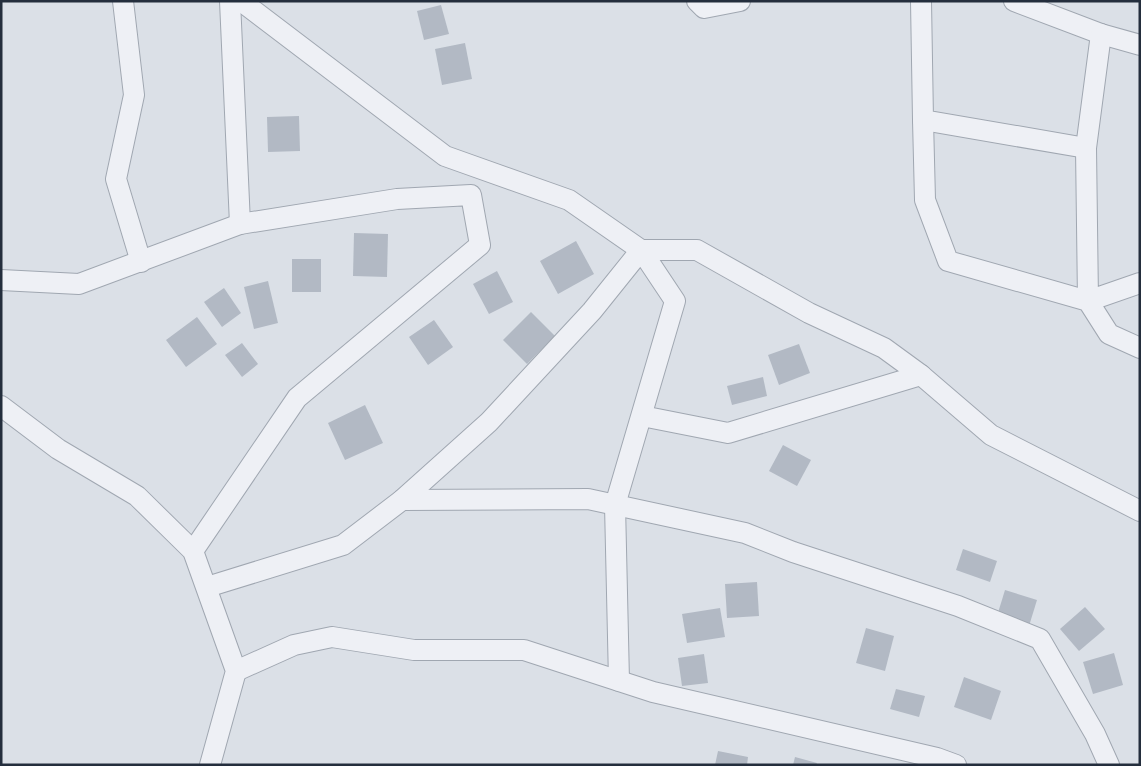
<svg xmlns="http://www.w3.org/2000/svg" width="1141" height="766" font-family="'Alegreya Sans',sans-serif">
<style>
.building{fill:#b2b9c4}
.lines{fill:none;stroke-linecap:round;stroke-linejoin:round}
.minor-casing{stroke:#a0a7b1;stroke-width:22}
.minor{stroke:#eef0f5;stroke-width:20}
</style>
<rect width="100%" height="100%" fill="#dbe0e7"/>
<g class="building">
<path d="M 441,5 L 449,34 L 424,40 L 417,11 Z"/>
<path d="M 465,43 L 472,79 L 442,85 L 435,49 Z"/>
<path d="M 299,116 L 300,151 L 268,152 L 267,117 Z"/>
<path d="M 354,233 L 388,234 L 387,277 L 353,276 Z"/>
<path d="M 576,241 L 594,274 L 558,294 L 540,261 Z"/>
<rect x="292" y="259" width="29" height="33"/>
<path d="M 497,271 L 513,302 L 489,314 L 473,284 Z"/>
<path d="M 268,281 L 278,323 L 254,329 L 244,287 Z"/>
<path d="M 224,288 L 241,313 L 222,327 L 204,302 Z"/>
<path d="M 531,312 L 555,336 L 527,364 L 503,340 Z"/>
<path d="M 197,317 L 217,344 L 186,367 L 166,340 Z"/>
<path d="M 434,320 L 453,347 L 428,365 L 409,337 Z"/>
<path d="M 242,343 L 258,364 L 242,377 L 225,355 Z"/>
<path d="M 799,344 L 810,373 L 779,385 L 768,355 Z"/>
<path d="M 763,377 L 767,396 L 732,405 L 727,386 Z"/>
<path d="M 365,405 L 383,443 L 345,460 L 328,423 Z"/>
<path d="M 783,445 L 811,460 L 797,486 L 769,471 Z"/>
<path d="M 963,549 L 997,561 L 990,582 L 956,570 Z"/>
<path d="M 757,582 L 759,616 L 727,618 L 725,584 Z"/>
<path d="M 1005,590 L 1037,600 L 1029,626 L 997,616 Z"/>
<path d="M 1085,607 L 1105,629 L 1079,651 L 1060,629 Z"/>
<path d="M 720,608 L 725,637 L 687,643 L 682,614 Z"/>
<path d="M 866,628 L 894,636 L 885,671 L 856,663 Z"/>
<path d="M 1114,653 L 1123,685 L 1093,694 L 1083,662 Z"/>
<path d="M 704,654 L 708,683 L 682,686 L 678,658 Z"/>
<path d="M 964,677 L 1001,691 L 991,720 L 954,707 Z"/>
<path d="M 896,689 L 925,696 L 919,717 L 890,709 Z"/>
<path d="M 718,751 L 748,757 L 747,765 L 715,765 Z"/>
<path d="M 795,757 L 817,763 L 816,765 L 793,765 Z"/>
</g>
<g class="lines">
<g class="minor-casing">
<g id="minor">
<path d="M 123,1 L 134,95 L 116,179 L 141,262"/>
<path d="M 230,1 L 240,224"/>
<path d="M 241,1 L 445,156 L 569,200 L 641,250 L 697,250 L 809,313 L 884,348 L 921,375 L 991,435 L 1140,511"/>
<path d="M 697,1 L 704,8 L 740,1"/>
<path d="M 921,1 L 923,120 L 1086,148"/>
<path d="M 1014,1 L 1101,34 L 1140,45"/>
<path d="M 1101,34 L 1086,148 L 1088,301 L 1140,283"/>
<path d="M 923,120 L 925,200 L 948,261 L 1088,301 L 1109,334 L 1140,348"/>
<path d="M 1,280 L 79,284 L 240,224 L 397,199 L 471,195 L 480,245 L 297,398 L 193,551"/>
<path d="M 1,406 L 58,449 L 137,496 L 193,551 L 236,671 L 210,765"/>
<path d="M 642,416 L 728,433 L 921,375"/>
<path d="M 402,500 L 588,499 L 745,533 L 793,552 L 958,606 L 1040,639 L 1095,734 L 1109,765"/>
<path d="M 207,587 L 343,545 L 402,500 L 489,422 L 592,311 L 641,250 L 675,301 L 615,505 L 619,681"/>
<path d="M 236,671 L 294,645 L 332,637 L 414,650 L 524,650 L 653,692 L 937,758 L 956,765"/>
</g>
</g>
<use href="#minor" class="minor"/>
</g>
<rect width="1141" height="766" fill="none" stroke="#242e3d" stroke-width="5"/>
</svg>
